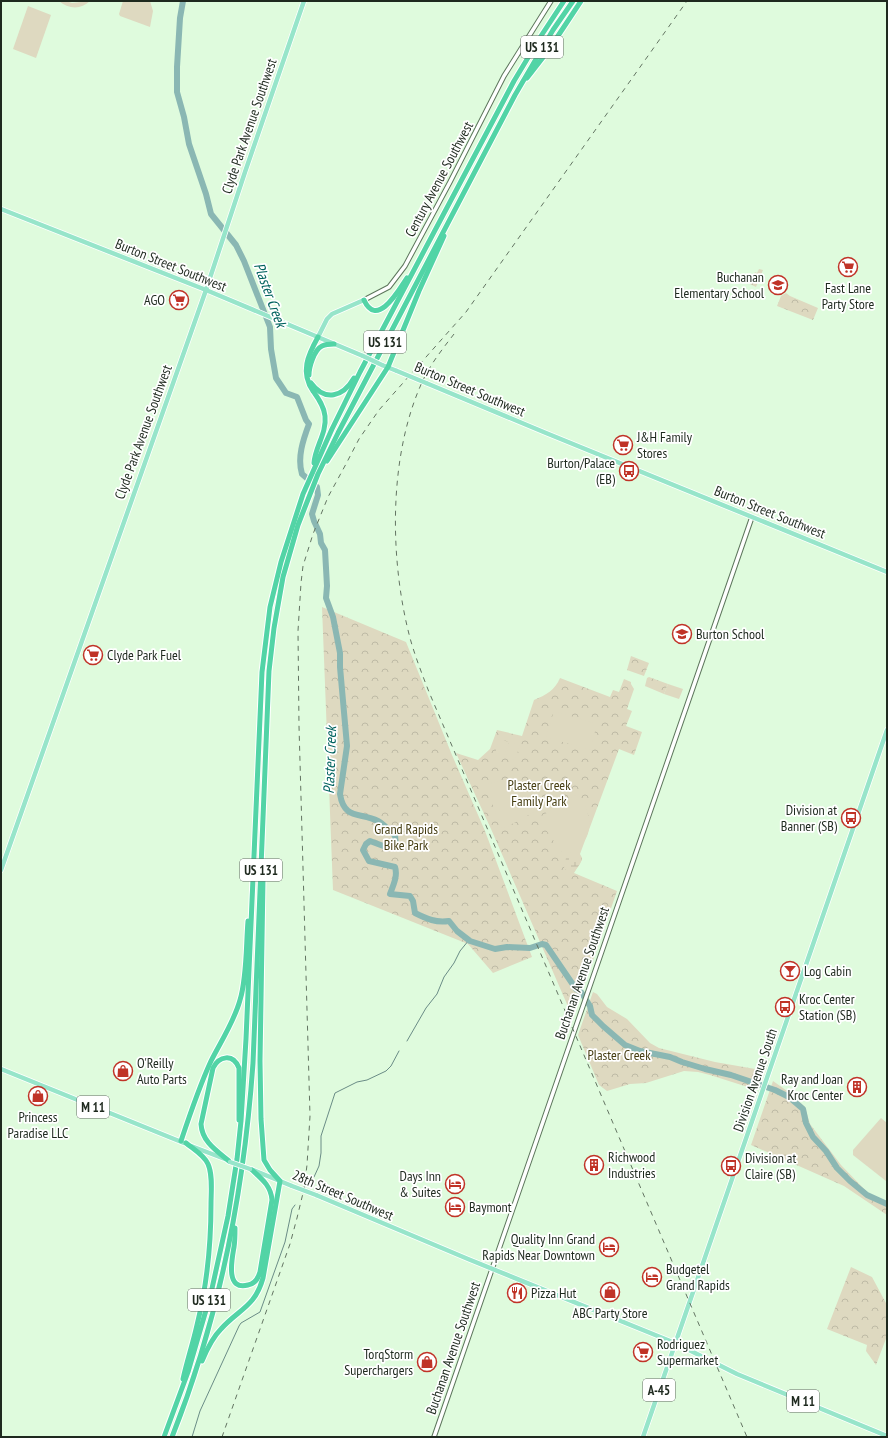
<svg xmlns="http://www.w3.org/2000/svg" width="888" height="1438" font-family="'PT Sans Narrow',sans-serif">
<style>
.forest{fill:url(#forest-crowns)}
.wetland{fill:url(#wetland-marsh)}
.garden{fill:#ded9c0}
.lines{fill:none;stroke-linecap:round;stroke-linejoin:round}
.stream{stroke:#6a8c86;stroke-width:1}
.river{stroke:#8ab7b3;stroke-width:6}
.minor-casing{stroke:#5d765c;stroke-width:5.5}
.major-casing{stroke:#fff;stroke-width:6}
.highway-casing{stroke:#fff;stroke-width:7}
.minor{stroke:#fff;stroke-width:3.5}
.major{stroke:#97e5ca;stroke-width:4.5}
.highway{stroke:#52d4a6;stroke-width:5}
.rail{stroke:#637462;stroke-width:1;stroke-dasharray:5 5;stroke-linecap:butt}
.major-bridge-casing{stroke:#fff;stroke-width:6;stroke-linecap:butt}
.major-bridge{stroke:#97e5ca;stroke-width:4.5}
.labels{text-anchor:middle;stroke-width:3.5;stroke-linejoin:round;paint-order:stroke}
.shield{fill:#fff;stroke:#626962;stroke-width:1}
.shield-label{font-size:13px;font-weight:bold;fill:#1e291e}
.street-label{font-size:14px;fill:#1e291e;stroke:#fff}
.poi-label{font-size:14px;fill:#1e291e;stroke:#fff;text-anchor:start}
.park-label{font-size:14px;fill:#453d11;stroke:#fff}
.water-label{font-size:15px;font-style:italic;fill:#00625e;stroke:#fff}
</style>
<defs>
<pattern id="forest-crowns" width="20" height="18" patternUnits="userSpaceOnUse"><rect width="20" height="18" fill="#ded9c0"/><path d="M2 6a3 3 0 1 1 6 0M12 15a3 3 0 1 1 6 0" fill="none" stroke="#bebaa5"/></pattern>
<pattern id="wetland-marsh" width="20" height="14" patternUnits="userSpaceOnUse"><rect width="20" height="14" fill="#ded9c0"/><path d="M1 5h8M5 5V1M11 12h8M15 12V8" fill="none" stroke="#bebaa5"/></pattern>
</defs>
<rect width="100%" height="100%" fill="#dffbdd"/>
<g class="forest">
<path d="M 759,269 L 763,270 L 756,287 L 750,284 L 755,272 L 757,273 Z"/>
<path d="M 786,293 L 790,296 L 818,308 L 813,320 L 777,306 L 781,296 Z"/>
<path d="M 322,607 L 406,642 L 452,755 L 485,831 L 532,957 L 493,973 L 468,944 L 333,890 Z"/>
<path d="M 631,656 L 649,663 L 644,676 L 627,670 Z"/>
<path d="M 649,677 L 668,684 L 664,694 L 645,686 L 647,678 Z"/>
<path d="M 560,678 L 610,697 L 613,690 L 619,692 L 624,679 L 631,682 L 631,684 L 634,689 L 627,709 L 632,711 L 626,726 L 642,732 L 634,755 L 619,749 L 580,854 L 582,858 L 582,860 L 574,873 L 617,891 L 573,1018 L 491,829 L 456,753 L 478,760 L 490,749 L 497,730 L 522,736 L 534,700 C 546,695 555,690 560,678 Z"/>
<path d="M 593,992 L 597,994 L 607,1007 L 627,1019 L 650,1043 L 659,1048 L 715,1062 L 761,1070 L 755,1088 L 754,1089 L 710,1075 L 698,1072 L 684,1071 L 646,1083 L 630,1084 L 607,1091 L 599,1085 L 578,1035 Z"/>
<path d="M 773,1081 L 790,1093 L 805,1107 L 810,1124 L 841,1165 L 868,1193 L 887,1202 L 887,1215 L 844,1186 L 751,1145 Z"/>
<path d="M 851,1267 L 872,1277 L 887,1305 L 887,1336 L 876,1365 L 866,1351 L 867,1345 L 827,1329 Z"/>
</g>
<path class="wetland" d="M 573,853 L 579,854 L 582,858 L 580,864 L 574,872 L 567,871 L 564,868 L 566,858 Z"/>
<g class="garden">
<path d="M 59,1 L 66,1 L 72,3 L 90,1 C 81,10 68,9 59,1 Z"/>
<path d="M 123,1 L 150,1 L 153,11 L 150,27 L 120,16 L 119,14 Z"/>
<path d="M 28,6 L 51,15 L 36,58 L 13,49 Z"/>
<path d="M 668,684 L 683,689 L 679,699 L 664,694 Z"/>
<path d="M 554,711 L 597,724 L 590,750 L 546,737 Z"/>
<path d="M 499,739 L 509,742 L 504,757 L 495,754 Z"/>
<path d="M 510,742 L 520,745 L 515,760 L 506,758 Z"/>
<path d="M 505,780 C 527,779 534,789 543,807 L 505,828 L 501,827 L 493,806 L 487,784 Z"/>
<path d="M 578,794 C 589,809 596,831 580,846 C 576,850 570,853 565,857 L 539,820 L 540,817 Z"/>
<path d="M 881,1118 L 887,1123 L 887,1180 L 886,1181 L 853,1155 L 853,1150 Z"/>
</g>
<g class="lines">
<g class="stream">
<path d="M 407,1041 L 426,1008 L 437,994 L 444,977 L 454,963 L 460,951 L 469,940"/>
<path d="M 314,1177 L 319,1166 L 321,1153 L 321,1136 L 335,1093 L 357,1082 L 367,1080 L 386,1071 L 391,1066 L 399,1051"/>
<path d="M 192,1437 L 200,1411 L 239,1326 L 241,1323 L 260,1312 L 285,1242 L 292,1209 L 295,1205"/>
</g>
<path class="river" d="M 183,1 L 180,18 L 177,67 L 177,92 L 184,117 L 189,144 L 206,194 L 211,214 L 236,245 L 244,261 L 270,327 L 271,349 L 276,378 L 286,393 L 297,397 L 306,420 L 309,424 C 303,440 297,458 302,474 L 317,487 L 318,495 L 312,514 L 314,521 L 320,534 L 321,543 L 325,550 L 327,586 L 326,598 L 333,617 L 340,653 L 340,667 L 347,746 L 340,794 C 344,820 360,812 378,821 C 384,824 389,831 395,835 L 396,847 L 386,847 L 370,841 L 366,844 L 363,850 L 369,861 L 395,867 C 398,876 393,886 390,894 L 410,896 L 413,901 L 415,913 C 427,919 436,923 449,921 L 457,931 L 470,941 L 495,949 L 507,947 L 530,948 L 542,944 L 546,945 L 576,989 L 581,992 L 590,1006 L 592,1015 L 603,1026 L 625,1045 L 640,1051 L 670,1057 L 682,1062 L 705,1069 L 731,1075 L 775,1090 L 789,1097 L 803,1109 L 806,1123 L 813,1137 L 826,1151 L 837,1168 L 850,1181 L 867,1195 L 887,1204"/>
<g class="minor-casing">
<g id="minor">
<path d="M 364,300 L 389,287 L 405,266 L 450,182 L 504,76 L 551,1"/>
<path d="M 434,1437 L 752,517"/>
</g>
</g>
<g class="major-casing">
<g id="major">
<path d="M 1,209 L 206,290 L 363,356"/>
<path d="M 318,337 L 327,319 L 332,314 L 364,300"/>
<path d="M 382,365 L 397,371"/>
<path d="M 426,383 L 546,433 L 887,572"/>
<path d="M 1,870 L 206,290 L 245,172 L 304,1"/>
<path d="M 1,1069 L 184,1143"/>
<path d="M 191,1146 L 225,1159"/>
<path d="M 253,1170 L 292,1186"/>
<path d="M 316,1195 L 468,1259 L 675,1343 L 737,1374 L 887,1436"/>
<path d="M 643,1437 L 887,730"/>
</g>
</g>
<g class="highway-casing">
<g id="highway">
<path d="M 527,78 L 548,51 L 581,1"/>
<path d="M 364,300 C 377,329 399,290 407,278"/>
<path d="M 309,375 C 309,367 314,350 322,346 C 326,344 330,344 334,344"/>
<path d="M 311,383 C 325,402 343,397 354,378"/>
<path d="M 327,461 L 388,367 L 419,291 L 444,236"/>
<path d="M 314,463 C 315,447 327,433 325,416 C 324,406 318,398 313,391 C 300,372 308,355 318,337"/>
<path d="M 181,1141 C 190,1114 199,1087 211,1061 C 221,1041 234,1022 240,1000 C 247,977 246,945 248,921"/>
<path d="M 229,1161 C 217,1151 202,1142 201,1124 L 213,1068 C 219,1056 233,1053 239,1068 L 239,1120"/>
<path d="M 235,1228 C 235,1234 235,1241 234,1247 C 232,1259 225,1291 248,1285 C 255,1284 258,1279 260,1272 L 272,1200 C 271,1186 262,1179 252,1170"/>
<path d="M 202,1361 C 207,1349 212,1338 221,1329 C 239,1309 255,1307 263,1278 L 280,1181 L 270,1170 L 264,1160 L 261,1119 L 260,1061 L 263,880"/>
<path d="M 183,1379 C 187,1361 193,1343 197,1325 C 207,1285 211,1245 211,1204 C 211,1192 213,1175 208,1164 C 204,1155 193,1149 186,1143"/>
<path d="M 164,1437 L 188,1372 L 211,1293 L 228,1216 L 237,1159 L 241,1121 L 246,1039 L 262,672 L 270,607 L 281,562 L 303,494 L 332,429 L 360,372 L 514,81 L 541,36 L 564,1"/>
<path d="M 172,1437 C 220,1316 244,1192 253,1063 L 269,671 L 274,628 L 283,577 L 298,525 L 318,474 L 338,433 L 515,95 L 553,30 L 573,1"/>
</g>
</g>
<use href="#minor" class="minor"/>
<use href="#major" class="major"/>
<use href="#highway" class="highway"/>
<g class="rail">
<path d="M 454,334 C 444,347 433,361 425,376 C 388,451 389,558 410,638 C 415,656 422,674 429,692 L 747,1437"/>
<path d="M 222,1437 L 290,1244 L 297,1218 L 304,1189 L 307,1165 L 310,1116 L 299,726 L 298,631 L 301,583 L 303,566 L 313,534 L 328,497 L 346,464 L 359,439 L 379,410 L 466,312 L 687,1"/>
</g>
<g class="major-bridge-casing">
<g id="major-bridge">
<path d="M 363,356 L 382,365"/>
<path d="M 397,371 L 426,383"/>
<path d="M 230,1162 L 250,1169"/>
<path d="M 292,1186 L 316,1195"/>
</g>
</g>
<use href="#major-bridge" class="major-bridge"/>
</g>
<defs>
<g id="supermarket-ring" transform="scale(1)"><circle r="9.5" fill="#fff" stroke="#c03327" stroke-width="1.5"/><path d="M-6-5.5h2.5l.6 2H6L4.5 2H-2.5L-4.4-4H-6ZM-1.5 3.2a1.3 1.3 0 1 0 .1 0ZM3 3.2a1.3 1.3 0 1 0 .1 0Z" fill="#c03327"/></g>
<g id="school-ring" transform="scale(1)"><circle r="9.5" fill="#fff" stroke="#c03327" stroke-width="1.5"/><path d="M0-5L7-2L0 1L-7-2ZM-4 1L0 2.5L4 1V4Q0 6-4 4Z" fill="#c03327"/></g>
<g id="bus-ring" transform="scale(1)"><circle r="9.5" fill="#fff" stroke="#c03327" stroke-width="1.5"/><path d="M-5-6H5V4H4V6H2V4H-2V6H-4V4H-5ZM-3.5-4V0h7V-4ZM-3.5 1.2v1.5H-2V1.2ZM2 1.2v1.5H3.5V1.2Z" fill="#c03327"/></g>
<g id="bar-ring" transform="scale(1)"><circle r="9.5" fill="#fff" stroke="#c03327" stroke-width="1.5"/><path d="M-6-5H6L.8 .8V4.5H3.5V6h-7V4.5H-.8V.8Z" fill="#c03327"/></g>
<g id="shop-ring" transform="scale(1)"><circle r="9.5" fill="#fff" stroke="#c03327" stroke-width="1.5"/><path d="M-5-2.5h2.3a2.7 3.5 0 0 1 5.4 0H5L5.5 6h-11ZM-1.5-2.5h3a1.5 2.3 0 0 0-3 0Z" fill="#c03327"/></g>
<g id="building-ring" transform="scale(1)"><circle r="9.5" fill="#fff" stroke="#c03327" stroke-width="1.5"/><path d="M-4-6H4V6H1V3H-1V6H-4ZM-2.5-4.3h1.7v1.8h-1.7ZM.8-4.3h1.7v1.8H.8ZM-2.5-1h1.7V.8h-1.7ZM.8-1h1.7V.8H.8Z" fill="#c03327"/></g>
<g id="hotel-ring" transform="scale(1)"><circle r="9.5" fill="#fff" stroke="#c03327" stroke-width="1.5"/><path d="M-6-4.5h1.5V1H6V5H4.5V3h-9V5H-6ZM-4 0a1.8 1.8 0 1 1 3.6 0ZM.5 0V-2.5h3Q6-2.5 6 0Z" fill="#c03327"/></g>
<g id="restaurant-ring" transform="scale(1)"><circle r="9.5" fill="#fff" stroke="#c03327" stroke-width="1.5"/><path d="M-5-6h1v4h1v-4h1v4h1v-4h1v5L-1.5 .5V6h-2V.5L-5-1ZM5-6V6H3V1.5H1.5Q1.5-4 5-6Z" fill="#c03327"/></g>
</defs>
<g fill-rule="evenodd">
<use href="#supermarket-ring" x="848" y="267"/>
<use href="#school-ring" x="778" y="285"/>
<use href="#supermarket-ring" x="179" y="300"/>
<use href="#supermarket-ring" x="623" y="445"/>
<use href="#bus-ring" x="629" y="471"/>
<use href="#school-ring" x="682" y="634"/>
<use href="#supermarket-ring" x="93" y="655"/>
<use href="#bus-ring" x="851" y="818"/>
<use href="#bar-ring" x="790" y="971"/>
<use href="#bus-ring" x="785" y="1007"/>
<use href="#shop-ring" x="123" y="1071"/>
<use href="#building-ring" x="857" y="1087"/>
<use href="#shop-ring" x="38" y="1096"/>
<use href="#building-ring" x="594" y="1165"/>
<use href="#bus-ring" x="731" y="1166"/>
<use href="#hotel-ring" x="455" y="1184"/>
<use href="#hotel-ring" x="455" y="1207"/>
<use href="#hotel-ring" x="609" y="1247"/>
<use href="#hotel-ring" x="652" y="1277"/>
<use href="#shop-ring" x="610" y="1292"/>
<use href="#restaurant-ring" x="517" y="1293"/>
<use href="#supermarket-ring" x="643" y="1352"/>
<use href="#shop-ring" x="427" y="1362"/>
</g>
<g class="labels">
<g class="shield">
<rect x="521" y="36" width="42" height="22" rx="3"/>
<rect x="364" y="331" width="42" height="22" rx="3"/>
<rect x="240" y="859" width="42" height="22" rx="3"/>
<rect x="77" y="1096" width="32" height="22" rx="3"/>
<rect x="188" y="1289" width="42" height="22" rx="3"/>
<rect x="643" y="1379" width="32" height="22" rx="3"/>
<rect x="787" y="1390" width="32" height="22" rx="3"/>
</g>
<g class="shield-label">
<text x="542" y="52">US 131</text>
<text x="385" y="347">US 131</text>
<text x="261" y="875">US 131</text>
<text x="93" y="1112">M 11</text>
<text x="209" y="1305">US 131</text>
<text x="659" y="1395">A-45</text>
<text x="803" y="1406">M 11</text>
</g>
<g class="street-label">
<text transform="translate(249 126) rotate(-71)" y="5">Clyde Park Avenue Southwest</text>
<text transform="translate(439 179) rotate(-62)" y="5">Century Avenue Southwest</text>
<text transform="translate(171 265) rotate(22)" y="5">Burton Street Southwest</text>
<text transform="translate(470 389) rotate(23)" y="5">Burton Street Southwest</text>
<text transform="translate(143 432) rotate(-70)" y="5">Clyde Park Avenue Southwest</text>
<text transform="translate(770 512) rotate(22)" y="5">Burton Street Southwest</text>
<text transform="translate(582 973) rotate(-71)" y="5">Buchanan Avenue Southwest</text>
<text transform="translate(755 1080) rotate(-71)" y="5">Division Avenue South</text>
<text transform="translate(343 1195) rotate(23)" y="5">28th Street Southwest</text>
<text transform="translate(453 1348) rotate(-71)" y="5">Buchanan Avenue Southwest</text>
</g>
<g class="poi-label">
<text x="764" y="282" text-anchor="end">Buchanan<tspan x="764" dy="16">Elementary School</tspan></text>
<text x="848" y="293" text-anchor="middle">Fast Lane<tspan x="848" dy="16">Party Store</tspan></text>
<text x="165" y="305" text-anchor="end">AGO</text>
<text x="637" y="442">J&amp;H Family<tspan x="637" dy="16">Stores</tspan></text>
<text x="615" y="468" text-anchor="end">Burton/Palace<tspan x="615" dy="16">(EB)</tspan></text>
<text x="696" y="639">Burton School</text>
<text x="107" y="660">Clyde Park Fuel</text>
<text x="837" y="815" text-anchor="end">Division at<tspan x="837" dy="16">Banner (SB)</tspan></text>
<text x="804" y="976">Log Cabin</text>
<text x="799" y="1004">Kroc Center<tspan x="799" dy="16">Station (SB)</tspan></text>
<text x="137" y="1068">O'Reilly<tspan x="137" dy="16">Auto Parts</tspan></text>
<text x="843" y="1084" text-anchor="end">Ray and Joan<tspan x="843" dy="16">Kroc Center</tspan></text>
<text x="38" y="1122" text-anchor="middle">Princess<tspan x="38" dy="16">Paradise LLC</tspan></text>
<text x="608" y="1162">Richwood<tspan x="608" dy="16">Industries</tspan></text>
<text x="745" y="1163">Division at<tspan x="745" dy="16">Claire (SB)</tspan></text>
<text x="441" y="1181" text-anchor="end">Days Inn<tspan x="441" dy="16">&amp; Suites</tspan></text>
<text x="469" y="1212">Baymont</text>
<text x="595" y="1244" text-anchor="end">Quality Inn Grand<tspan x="595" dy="16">Rapids Near Downtown</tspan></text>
<text x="666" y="1274">Budgetel<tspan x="666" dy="16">Grand Rapids</tspan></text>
<text x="531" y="1298">Pizza Hut</text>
<text x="610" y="1318" text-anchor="middle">ABC Party Store</text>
<text x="657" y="1349">Rodriguez<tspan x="657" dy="16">Supermarket</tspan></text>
<text x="413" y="1359" text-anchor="end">TorqStorm<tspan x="413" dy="16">Superchargers</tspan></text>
</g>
<g class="park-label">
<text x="539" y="790">Plaster Creek<tspan x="539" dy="16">Family Park</tspan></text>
<text x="406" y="834">Grand Rapids<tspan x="406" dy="16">Bike Park</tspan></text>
<text x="619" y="1060">Plaster Creek</text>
</g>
<g class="water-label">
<text transform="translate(270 295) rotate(70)" y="5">Plaster Creek</text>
<text transform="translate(330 760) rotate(-88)" y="5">Plaster Creek</text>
</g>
</g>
<rect width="888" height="1438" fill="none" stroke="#1e291e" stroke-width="4"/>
</svg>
